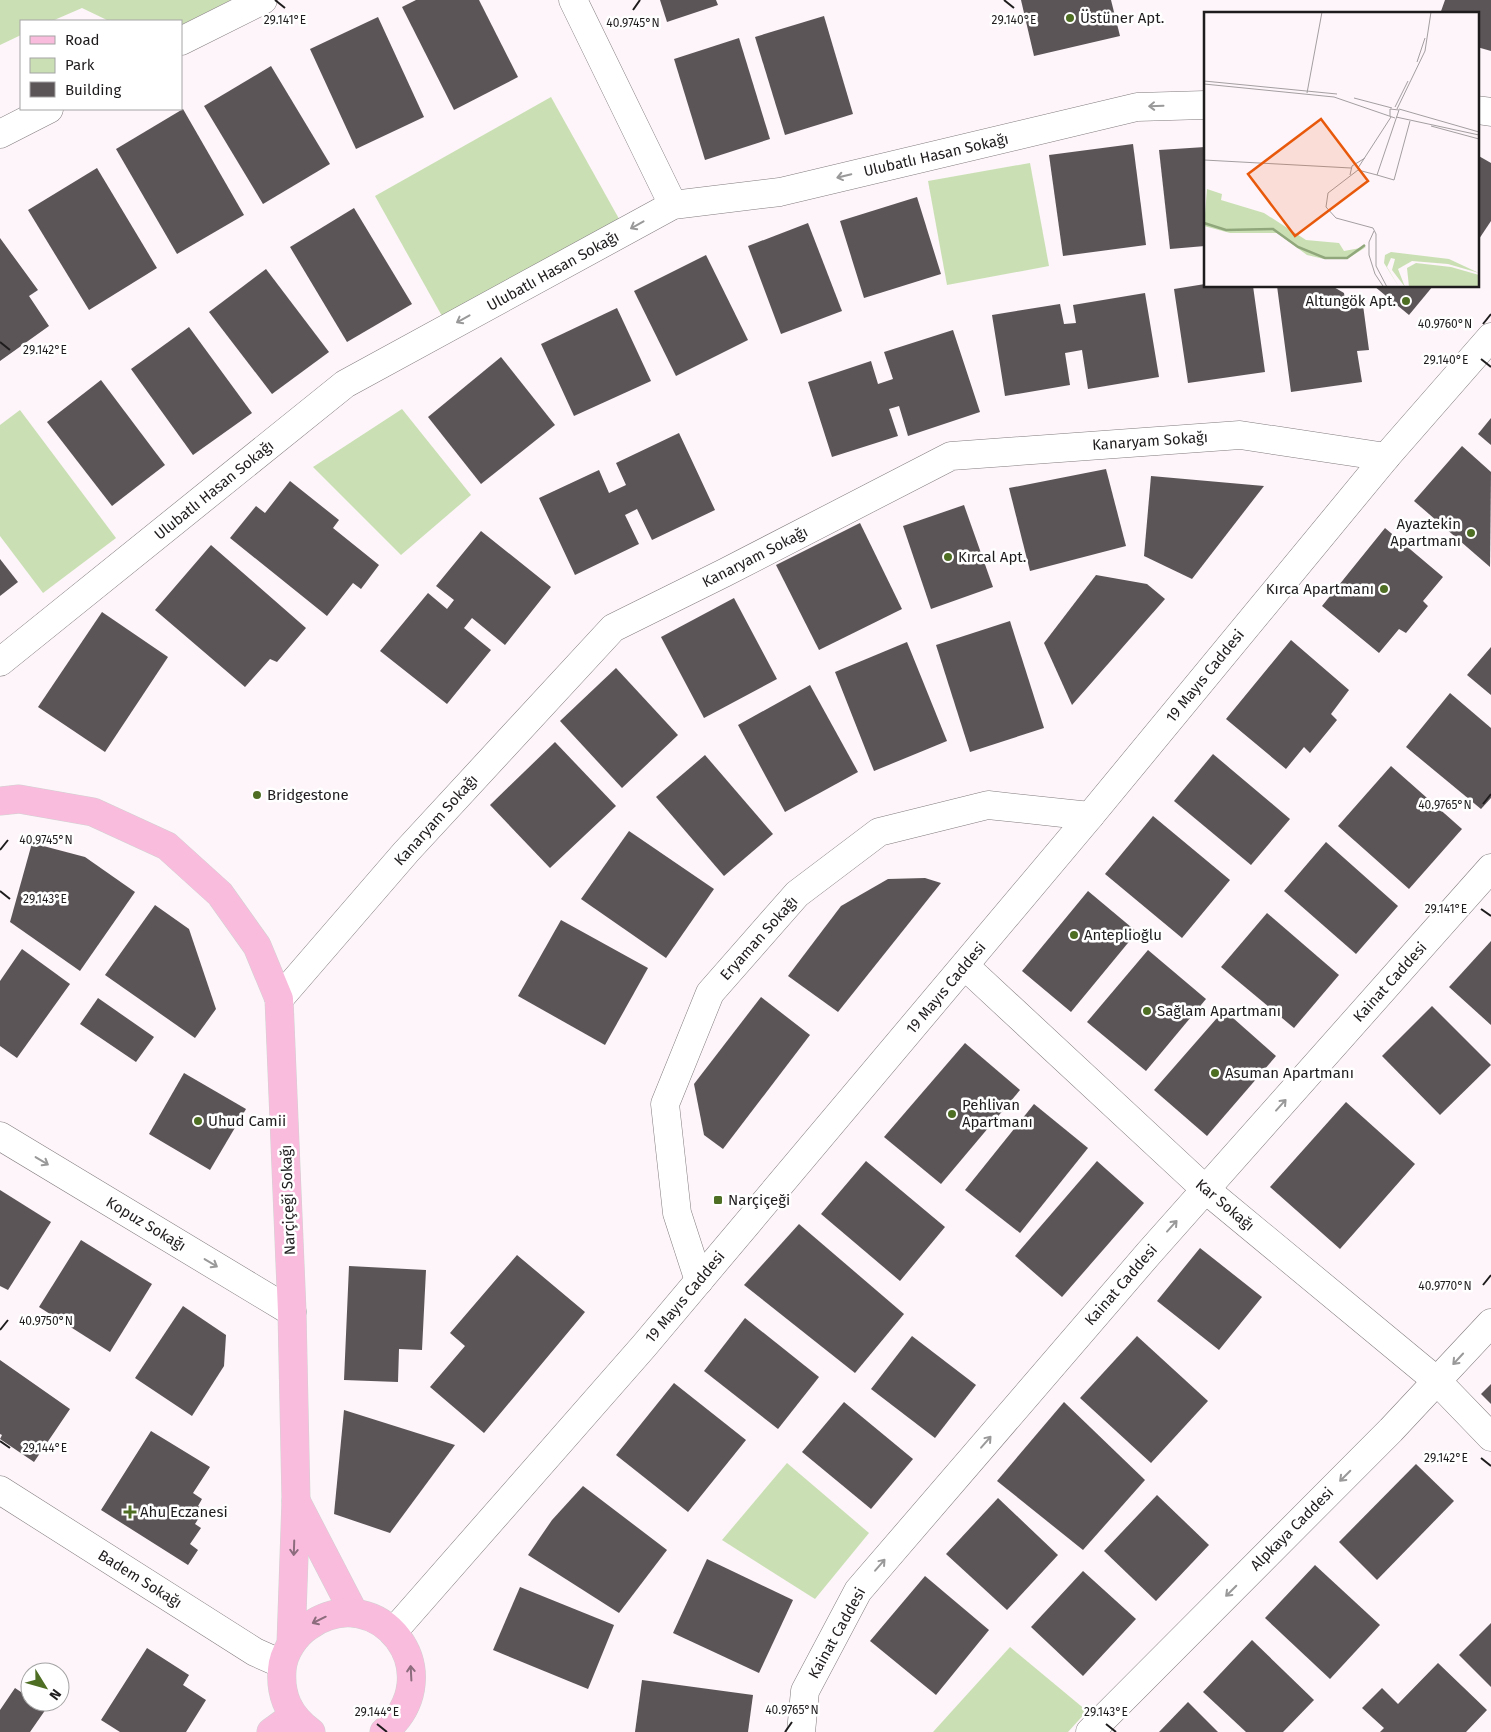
<svg xmlns="http://www.w3.org/2000/svg" width="1491" height="1732" font-family="'Fira Sans',sans-serif">
<style>
.green{fill:#cae0b4}
.building{fill:#5c5558}
.lines{fill:none;stroke-linecap:round;stroke-linejoin:round}
.street-casing{stroke:#827b7e;stroke-width:29}
.secondary-casing{stroke:#827b7e;stroke-width:29}
.primary-casing{stroke:#d2d2d2;stroke-width:29}
.street{stroke:#fff;stroke-width:28}
.secondary{stroke:#fff;stroke-width:28}
.primary{stroke:#f9bcdd;stroke-width:28}
.oneway{stroke:#9a9999}
.oneway2{stroke:#8c6c7d}
.ticks{fill:none;stroke:#1f1c1d;stroke-width:2}
.poi-dot{fill:#4e6e24;stroke:#fff;stroke-width:2}
.labels{text-anchor:middle;stroke-width:5;stroke-linejoin:round;paint-order:stroke}
.poi-label{font-size:15px;fill:#1f1c1d;stroke:#fff;text-anchor:start}
.street-label{font-size:15px;fill:#1f1c1d;stroke:#fff}
.inset-river{fill:none;stroke:#90a67b;stroke-width:2.5}
.inset-road{fill:none;stroke:#a49ea1;stroke-width:1}
.view{fill:#e8590c;fill-opacity:0.15;stroke:#e8590c;stroke-width:2.5}
.inset-edge{fill:none;stroke:#1f1c1d;stroke-width:2.5}
.ticks-label{font-size:12px;text-anchor:middle;fill:#1f1c1d;stroke:#fff;stroke-width:5;stroke-linejoin:round;paint-order:stroke}
</style>
<rect width="100%" height="100%" fill="#fdf5f9"/>
<g class="green">
<path d="M 0,0 L 231,0 L 181,25 L 181,21 L 109,21 L 82,8 L 52,21 L 21,21 L 21,35 L 0,45 Z"/>
<path d="M 551,97 L 623,226 L 447,325 L 375,196 Z"/>
<path d="M 1030,163 L 1049,266 L 947,285 L 928,181 Z"/>
<path d="M 402,409 L 471,495 L 401,555 L 313,467 Z"/>
<path d="M 20,410 L 116,538 L 43,593 L 0,536 L 0,425 Z"/>
<path d="M 787,1463 L 869,1533 L 815,1599 L 722,1540 Z"/>
<path d="M 1010,1647 L 1087,1711 L 1068,1732 L 933,1732 Z"/>
</g>
<g class="building">
<path d="M 416,0 L 479,0 L 518,77 L 454,110 L 402,7 Z"/>
<path d="M 660,0 L 716,0 L 718,5 L 667,22 Z"/>
<path d="M 1021,0 L 1111,0 L 1120,36 L 1034,56 Z"/>
<path d="M 1445,0 L 1491,0 L 1491,51 L 1477,47 L 1477,14 L 1440,14 Z"/>
<path d="M 824,16 L 853,114 L 785,135 L 755,37 Z"/>
<path d="M 378,17 L 424,117 L 356,149 L 310,49 Z"/>
<path d="M 739,38 L 770,139 L 705,160 L 674,59 Z"/>
<path d="M 271,66 L 330,164 L 263,204 L 204,106 Z"/>
<path d="M 183,109 L 244,215 L 177,254 L 116,149 Z"/>
<path d="M 1133,144 L 1146,245 L 1063,256 L 1049,155 Z"/>
<path d="M 1205,147 L 1205,246 L 1170,249 L 1159,150 Z"/>
<path d="M 1477,155 L 1491,163 L 1491,221 L 1477,242 Z"/>
<path d="M 97,168 L 157,268 L 89,310 L 28,210 Z"/>
<path d="M 917,197 L 941,274 L 864,298 L 840,221 Z"/>
<path d="M 354,208 L 412,304 L 347,342 L 290,247 Z"/>
<path d="M 808,223 L 842,311 L 781,334 L 748,246 Z"/>
<path d="M 0,238 L 38,290 L 29,296 L 49,326 L 0,361 Z"/>
<path d="M 706,255 L 748,340 L 676,376 L 634,291 Z"/>
<path d="M 266,269 L 329,352 L 272,394 L 209,312 Z"/>
<path d="M 1205,284 L 1205,286 L 1253,286 L 1265,372 L 1188,383 L 1174,289 Z"/>
<path d="M 1277,286 L 1316,286 L 1316,288 L 1332,286 L 1344,293 L 1346,307 L 1363,305 L 1369,350 L 1357,351 L 1362,382 L 1291,392 Z"/>
<path d="M 1374,286 L 1433,286 L 1409,315 Z"/>
<path d="M 1145,293 L 1159,377 L 1088,389 L 1082,350 L 1065,353 L 1070,385 L 1005,396 L 992,315 L 1060,304 L 1064,324 L 1076,323 L 1073,305 Z"/>
<path d="M 617,308 L 651,381 L 574,416 L 541,344 Z"/>
<path d="M 189,327 L 252,413 L 193,455 L 131,369 Z"/>
<path d="M 953,330 L 980,412 L 908,436 L 899,406 L 889,409 L 898,436 L 832,457 L 808,382 L 871,361 L 878,384 L 893,379 L 884,352 Z"/>
<path d="M 501,357 L 555,425 L 481,484 L 428,417 Z"/>
<path d="M 101,380 L 165,465 L 112,506 L 47,422 Z"/>
<path d="M 1491,418 L 1491,445 L 1478,434 Z"/>
<path d="M 679,433 L 715,510 L 652,540 L 637,509 L 625,515 L 639,544 L 575,575 L 539,498 L 599,470 L 609,493 L 626,485 L 616,463 Z"/>
<path d="M 1462,446 L 1491,472 L 1490,567 L 1414,501 Z"/>
<path d="M 1106,469 L 1126,546 L 1030,571 L 1009,488 Z"/>
<path d="M 1151,476 L 1264,486 L 1192,579 L 1144,556 Z"/>
<path d="M 290,481 L 339,520 L 333,528 L 379,565 L 361,589 L 353,583 L 327,616 L 230,538 L 256,506 L 265,513 Z"/>
<path d="M 964,505 L 993,587 L 931,609 L 903,526 Z"/>
<path d="M 860,523 L 902,609 L 819,650 L 776,565 Z"/>
<path d="M 1385,528 L 1443,577 L 1423,601 L 1428,606 L 1406,633 L 1399,629 L 1379,653 L 1322,606 Z"/>
<path d="M 481,531 L 551,587 L 505,645 L 472,618 L 464,628 L 491,650 L 447,704 L 380,651 L 428,593 L 447,609 L 454,600 L 436,586 Z"/>
<path d="M 211,545 L 306,628 L 277,662 L 270,659 L 245,687 L 155,610 Z"/>
<path d="M 0,559 L 18,582 L 0,596 Z"/>
<path d="M 1096,575 L 1147,584 L 1165,599 L 1072,705 L 1044,643 Z"/>
<path d="M 734,598 L 777,679 L 704,718 L 661,637 Z"/>
<path d="M 102,612 L 168,657 L 105,752 L 38,707 Z"/>
<path d="M 1010,621 L 1044,728 L 970,752 L 936,645 Z"/>
<path d="M 1291,640 L 1349,690 L 1331,714 L 1337,720 L 1310,753 L 1304,747 L 1286,769 L 1226,719 Z"/>
<path d="M 907,642 L 947,741 L 874,771 L 835,672 Z"/>
<path d="M 1491,647 L 1491,695 L 1467,675 Z"/>
<path d="M 616,668 L 678,735 L 622,788 L 560,721 Z"/>
<path d="M 810,685 L 858,772 L 785,812 L 738,725 Z"/>
<path d="M 1450,693 L 1491,728 L 1491,798 L 1481,809 L 1406,747 Z"/>
<path d="M 555,742 L 616,806 L 550,868 L 490,805 Z"/>
<path d="M 1213,754 L 1290,819 L 1251,865 L 1174,801 Z"/>
<path d="M 705,755 L 773,834 L 724,876 L 656,797 Z"/>
<path d="M 1391,766 L 1462,829 L 1409,889 L 1338,826 Z"/>
<path d="M 1153,816 L 1230,880 L 1182,938 L 1105,874 Z"/>
<path d="M 629,831 L 714,889 L 666,958 L 581,899 Z"/>
<path d="M 1326,842 L 1398,906 L 1356,954 L 1284,891 Z"/>
<path d="M 32,843 L 85,857 L 135,892 L 80,971 L 10,922 Z"/>
<path d="M 925,878 L 941,883 L 838,1012 L 788,976 L 841,906 L 888,879 Z"/>
<path d="M 1088,891 L 1137,932 L 1071,1012 L 1022,971 Z"/>
<path d="M 155,905 L 189,929 L 216,1009 L 195,1038 L 105,975 Z"/>
<path d="M 1267,913 L 1339,975 L 1294,1028 L 1221,967 Z"/>
<path d="M 561,920 L 648,968 L 605,1045 L 518,996 Z"/>
<path d="M 1491,941 L 1491,1025 L 1449,987 Z"/>
<path d="M 22,949 L 70,984 L 17,1058 L 0,1046 L 0,981 Z"/>
<path d="M 1148,950 L 1206,999 L 1146,1071 L 1087,1022 Z"/>
<path d="M 761,997 L 810,1035 L 723,1149 L 704,1135 L 694,1084 Z"/>
<path d="M 98,998 L 154,1037 L 136,1062 L 80,1024 Z"/>
<path d="M 1432,1006 L 1491,1065 L 1440,1115 L 1382,1056 Z"/>
<path d="M 1224,1010 L 1276,1056 L 1207,1136 L 1154,1090 Z"/>
<path d="M 965,1043 L 1020,1090 L 941,1184 L 884,1137 Z"/>
<path d="M 184,1073 L 246,1109 L 210,1170 L 149,1134 Z"/>
<path d="M 1346,1102 L 1415,1164 L 1340,1249 L 1270,1187 Z"/>
<path d="M 1034,1104 L 1088,1148 L 1020,1233 L 965,1190 Z"/>
<path d="M 866,1161 L 945,1227 L 900,1281 L 821,1214 Z"/>
<path d="M 1097,1161 L 1144,1203 L 1062,1297 L 1015,1256 Z"/>
<path d="M 0,1190 L 51,1222 L 8,1290 L 0,1286 Z"/>
<path d="M 799,1224 L 904,1314 L 855,1373 L 744,1285 Z"/>
<path d="M 81,1240 L 152,1284 L 110,1352 L 39,1307 Z"/>
<path d="M 1200,1248 L 1262,1297 L 1219,1350 L 1157,1301 Z"/>
<path d="M 517,1255 L 585,1312 L 484,1433 L 430,1387 L 465,1346 L 450,1333 Z"/>
<path d="M 349,1266 L 426,1270 L 422,1350 L 399,1349 L 398,1382 L 344,1380 Z"/>
<path d="M 183,1306 L 226,1335 L 224,1366 L 192,1416 L 135,1378 Z"/>
<path d="M 745,1318 L 819,1377 L 778,1429 L 704,1371 Z"/>
<path d="M 912,1336 L 976,1385 L 935,1438 L 871,1389 Z"/>
<path d="M 1137,1336 L 1208,1401 L 1151,1463 L 1080,1398 Z"/>
<path d="M 0,1360 L 70,1409 L 34,1462 L 0,1439 L 2,1435 L 0,1434 Z"/>
<path d="M 674,1383 L 746,1440 L 688,1512 L 616,1455 Z"/>
<path d="M 1491,1384 L 1491,1404 L 1481,1394 Z"/>
<path d="M 844,1402 L 913,1459 L 871,1509 L 802,1452 Z"/>
<path d="M 1064,1402 L 1145,1480 L 1083,1550 L 997,1481 Z"/>
<path d="M 344,1410 L 455,1445 L 390,1533 L 334,1514 Z"/>
<path d="M 151,1431 L 210,1467 L 193,1493 L 202,1499 L 198,1506 L 204,1510 L 195,1524 L 201,1528 L 190,1544 L 198,1550 L 188,1565 L 101,1510 Z"/>
<path d="M 1416,1464 L 1454,1501 L 1377,1580 L 1339,1542 Z"/>
<path d="M 583,1486 L 667,1550 L 619,1613 L 528,1555 L 552,1520 Z"/>
<path d="M 1157,1495 L 1209,1545 L 1156,1601 L 1104,1551 Z"/>
<path d="M 998,1498 L 1058,1555 L 1007,1610 L 946,1554 Z"/>
<path d="M 707,1559 L 793,1600 L 759,1673 L 673,1633 Z"/>
<path d="M 1315,1565 L 1380,1625 L 1330,1679 L 1265,1618 Z"/>
<path d="M 1083,1571 L 1136,1619 L 1083,1676 L 1031,1627 Z"/>
<path d="M 925,1576 L 989,1630 L 936,1695 L 870,1641 Z"/>
<path d="M 520,1587 L 614,1625 L 588,1689 L 493,1650 Z"/>
<path d="M 1491,1623 L 1491,1687 L 1459,1655 Z"/>
<path d="M 1252,1640 L 1314,1700 L 1283,1732 L 1246,1732 L 1203,1692 Z"/>
<path d="M 147,1648 L 189,1675 L 183,1685 L 206,1700 L 186,1732 L 120,1732 L 101,1720 Z"/>
<path d="M 1438,1663 L 1487,1710 L 1466,1732 L 1380,1732 L 1384,1728 L 1362,1708 L 1382,1688 L 1398,1704 Z"/>
<path d="M 642,1680 L 753,1695 L 748,1732 L 635,1732 Z"/>
<path d="M 15,1688 L 30,1698 L 30,1702 L 35,1702 L 46,1709 L 30,1732 L 0,1732 L 0,1710 Z"/>
<path d="M 1188,1702 L 1218,1732 L 1159,1732 Z"/>
</g>
<g class="lines">
<g class="street-casing">
<g id="street">
<path d="M 573,0 L 673,205"/>
<path d="M 181,41 L 263,0"/>
<path d="M 1477,110 L 1491,112"/>
<path d="M 0,134 L 49,109"/>
<path d="M 0,662 L 345,384 L 673,205 L 780,192 L 1137,107 L 1205,105"/>
<path d="M 965,966 L 1205,1189 L 1437,1381 L 1491,1437"/>
<path d="M 279,999 L 406,852 L 613,628 L 724,573 L 951,456 L 1240,435 L 1386,457"/>
<path d="M 0,1136 L 292,1312"/>
<path d="M 699,1281 L 677,1213 L 665,1104 L 710,993 L 797,894 L 879,832 L 988,805 L 1090,816"/>
<path d="M 0,1490 L 255,1652 L 282,1664"/>
<path d="M 801,1732 L 805,1691 L 858,1591 L 1149,1253 L 1491,868"/>
<path d="M 1090,1732 L 1391,1430 L 1491,1323"/>
</g>
</g>
<g class="secondary-casing">
<path id="secondary" d="M 393,1632 L 644,1346 L 1090,816 L 1386,457 L 1491,337"/>
</g>
<g class="primary-casing">
<g id="primary">
<path d="M 0,801 L 19,799 L 93,812 L 167,846 L 220,894 L 257,946 L 279,999 L 292,1312 L 296,1500 L 291,1643"/>
<path d="M 296,1501 L 354,1613"/>
<path d="M 271,1732 L 293,1716"/>
<path d="M 311,1732 C 289,1716 280,1696 282,1670 C 283,1653 295,1635 309,1626 C 378,1578 453,1673 384,1732"/>
</g>
</g>
<use href="#street" class="street"/>
<use href="#secondary" class="secondary"/>
<use href="#primary" class="primary"/>
</g>
<defs><path id="oneway-shaft" d="M-6 0H5M1.5-3L5.5 0L1.5 3" fill="none" stroke-width="1.6" stroke-linecap="round" stroke-linejoin="round" transform="scale(1.25)"/></defs>
<g class="oneway">
<use href="#oneway-shaft" transform="translate(1156 106) rotate(178)"/>
<use href="#oneway-shaft" transform="translate(844 176) rotate(167)"/>
<use href="#oneway-shaft" transform="translate(637 225) rotate(151)"/>
<use href="#oneway-shaft" transform="translate(463 319) rotate(151)"/>
<use href="#oneway-shaft" transform="translate(1281 1105) rotate(-48)"/>
<use href="#oneway-shaft" transform="translate(42 1161) rotate(31)"/>
<use href="#oneway-shaft" transform="translate(1172 1226) rotate(-48)"/>
<use href="#oneway-shaft" transform="translate(211 1263) rotate(31)"/>
<use href="#oneway-shaft" transform="translate(1458 1359) rotate(133)"/>
<use href="#oneway-shaft" transform="translate(986 1442) rotate(-49)"/>
<use href="#oneway-shaft" transform="translate(1345 1476) rotate(135)"/>
<use href="#oneway-shaft" transform="translate(880 1565) rotate(-49)"/>
<use href="#oneway-shaft" transform="translate(1231 1591) rotate(135)"/>
</g>
<g class="oneway2">
<use href="#oneway-shaft" transform="translate(294 1548) rotate(92)"/>
<use href="#oneway-shaft" transform="translate(319 1620) rotate(154)"/>
<use href="#oneway-shaft" transform="translate(411 1673) rotate(-93)"/>
</g>
<path class="ticks" d="M 275,0 L 285,8M 1004,0 L 1014,8M 633,10 L 640,0M 1483,324 L 1491,314M 0,342 L 10,350M 1481,359 L 1491,367M 1483,804 L 1491,794M 0,850 L 8,840M 0,891 L 10,899M 1481,909 L 1491,916M 1483,1285 L 1491,1275M 0,1330 L 8,1320M 0,1441 L 10,1448M 1481,1458 L 1491,1466M 377,1724 L 387,1732M 1106,1724 L 1116,1732M 785,1732 L 792,1722"/>
<g class="poi-dot">
<circle cx="1070" cy="18" r="5"/>
<circle cx="1406" cy="301" r="5"/>
<circle cx="1471" cy="533" r="5"/>
<circle cx="948" cy="557" r="5"/>
<circle cx="1384" cy="589" r="5"/>
<circle cx="257" cy="795" r="5"/>
<circle cx="1074" cy="935" r="5"/>
<circle cx="1147" cy="1011" r="5"/>
<circle cx="1215" cy="1073" r="5"/>
<circle cx="952" cy="1114" r="5"/>
<circle cx="198" cy="1121" r="5"/>
<rect x="713" y="1195" width="10" height="10" rx="2.5"/>
<path d="M127.5 1504.5h5v5h5v5h-5v5h-5v-5h-5v-5h5z"/>
</g>
<g class="labels">
<g class="poi-label">
<text x="1080" y="23">Üstüner Apt.</text>
<text x="1396" y="306" text-anchor="end">Altungök Apt.</text>
<text x="1461" y="529" text-anchor="end">Ayaztekin<tspan x="1461" dy="17">Apartmanı</tspan></text>
<text x="958" y="562">Kırcal Apt.</text>
<text x="1374" y="594" text-anchor="end">Kırca Apartmanı</text>
<text x="267" y="800">Bridgestone</text>
<text x="1084" y="940">Anteplioğlu</text>
<text x="1157" y="1016">Sağlam Apartmanı</text>
<text x="1225" y="1078">Asuman Apartmanı</text>
<text x="962" y="1110">Pehlivan<tspan x="962" dy="17">Apartmanı</tspan></text>
<text x="208" y="1126">Uhud Camii</text>
<text x="728" y="1205">Narçiçeği</text>
<text x="140" y="1517">Ahu Eczanesi</text>
</g>
<g class="street-label">
<text transform="translate(936 155) rotate(-13)" y="5">Ulubatlı Hasan Sokağı</text>
<text transform="translate(553 271) rotate(-29)" y="5">Ulubatlı Hasan Sokağı</text>
<text transform="translate(1150 441) rotate(-4)" y="5">Kanaryam Sokağı</text>
<text transform="translate(214 490) rotate(-39)" y="5">Ulubatlı Hasan Sokağı</text>
<text transform="translate(755 557) rotate(-27)" y="5">Kanaryam Sokağı</text>
<text transform="translate(1205 676) rotate(-51)" y="5">19 Mayıs Caddesi</text>
<text transform="translate(436 820) rotate(-48)" y="5">Kanaryam Sokağı</text>
<text transform="translate(759 938) rotate(-48)" y="5">Eryaman Sokağı</text>
<text transform="translate(1390 982) rotate(-48)" y="5">Kainat Caddesi</text>
<text transform="translate(946 988) rotate(-50)" y="5">19 Mayıs Caddesi</text>
<text transform="translate(288 1200) rotate(-92)" y="5">Narçiçeği Sokağı</text>
<text transform="translate(1225 1205) rotate(40)" y="5">Kar Sokağı</text>
<text transform="translate(146 1224) rotate(31)" y="5">Kopuz Sokağı</text>
<text transform="translate(1121 1285) rotate(-49)" y="5">Kainat Caddesi</text>
<text transform="translate(685 1297) rotate(-50)" y="5">19 Mayıs Caddesi</text>
<text transform="translate(1292 1529) rotate(-45)" y="5">Alpkaya Caddesi</text>
<text transform="translate(140 1579) rotate(32)" y="5">Badem Sokağı</text>
<text transform="translate(837 1633) rotate(-61)" y="5">Kainat Caddesi</text>
</g>
</g>
<g transform="translate(1204 12)">
<rect width="275" height="275" fill="#fdf5f9"/>
<path d="M 3,177 L 18,182 L 17,188 L 60,201 L 102,228 L 135,231 L 140,239 L 162,235 L 143,247 L 120,247 L 103,243 L 73,221 L 26,221 L 0,214 ZM 187,240 L 245,247 L 275,261 L 244,252 L 208,249 L 194,257 L 201,275 L 188,258 L 191,247 L 187,246 L 183,255 L 195,275 L 180,251 L 181,243 ZM 212,251 L 247,255 L 275,263 L 275,275 L 205,275 L 203,256 Z" fill="#cae0b4"/>
<path class="inset-river" d="M 0,211 L 22,218 L 69,217 L 94,235 L 121,246 L 143,246 L 161,233"/>
<path class="inset-road" d="M 213,50 L 221,26M 0,69 L 133,82M 0,72 L 130,85 L 191,106M 103,81 L 118,0M 150,86 L 188,96M 191,95 L 204,69M 193,97 L 221,39 L 227,0M 195,97 L 275,120M 192,105 L 275,123M 227,114 L 275,127M 0,148 L 147,156M 154,156 L 187,105M 154,158 L 124,181 L 122,195 L 132,206 L 169,216 L 172,222 L 172,254 L 183,275M 154,158 L 173,163 L 195,98 L 186,97 L 186,104M 146,163 L 148,154 L 161,146M 173,163 L 190,168 L 206,109M 170,219 L 165,230 L 165,243 L 171,262 L 179,274"/>
<path class="view" d="M 117,107 L 164,169 L 91,224 L 44,162 Z"/>
<rect width="275" height="275" class="inset-edge"/>
</g>
<g class="ticks-label">
<text x="285" y="24">29.141°E</text>
<text x="1014" y="24">29.140°E</text>
<text x="633" y="27">40.9745°N</text>
<text x="1445" y="328">40.9760°N</text>
<text x="45" y="354">29.142°E</text>
<text x="1446" y="364">29.140°E</text>
<text x="1445" y="809">40.9765°N</text>
<text x="46" y="844">40.9745°N</text>
<text x="45" y="903">29.143°E</text>
<text x="1446" y="913">29.141°E</text>
<text x="1445" y="1290">40.9770°N</text>
<text x="46" y="1325">40.9750°N</text>
<text x="45" y="1452">29.144°E</text>
<text x="1446" y="1462">29.142°E</text>
<text x="792" y="1714">40.9765°N</text>
<text x="377" y="1716">29.144°E</text>
<text x="1106" y="1716">29.143°E</text>
</g>
<rect x="20" y="20" width="162" height="90" fill="#ffffff" stroke="#a5a4a5"/>
<rect x="30" y="36" width="25" height="8" fill="#f9bcdd" stroke="#a5a4a5"/>
<text x="65" y="45" font-size="15" fill="#1f1c1d">Road</text>
<rect x="30" y="58" width="25" height="15" fill="#cae0b4" stroke="#a5a4a5"/>
<text x="65" y="70" font-size="15" fill="#1f1c1d">Park</text>
<rect x="30" y="82" width="25" height="15" fill="#5c5558" stroke="#a5a4a5"/>
<text x="65" y="95" font-size="15" fill="#1f1c1d">Building</text>
<g transform="translate(45 1687) rotate(127)"><circle r="24" fill="#ffffff" stroke="#a5a4a5"/>
<path d="M0-4L9 19L0 12L-9 19Z" fill="#4e6e24"/>
<text y="-8" font-size="14" font-weight="bold" text-anchor="middle" fill="#1f1c1d">N</text>
</g>
</svg>
